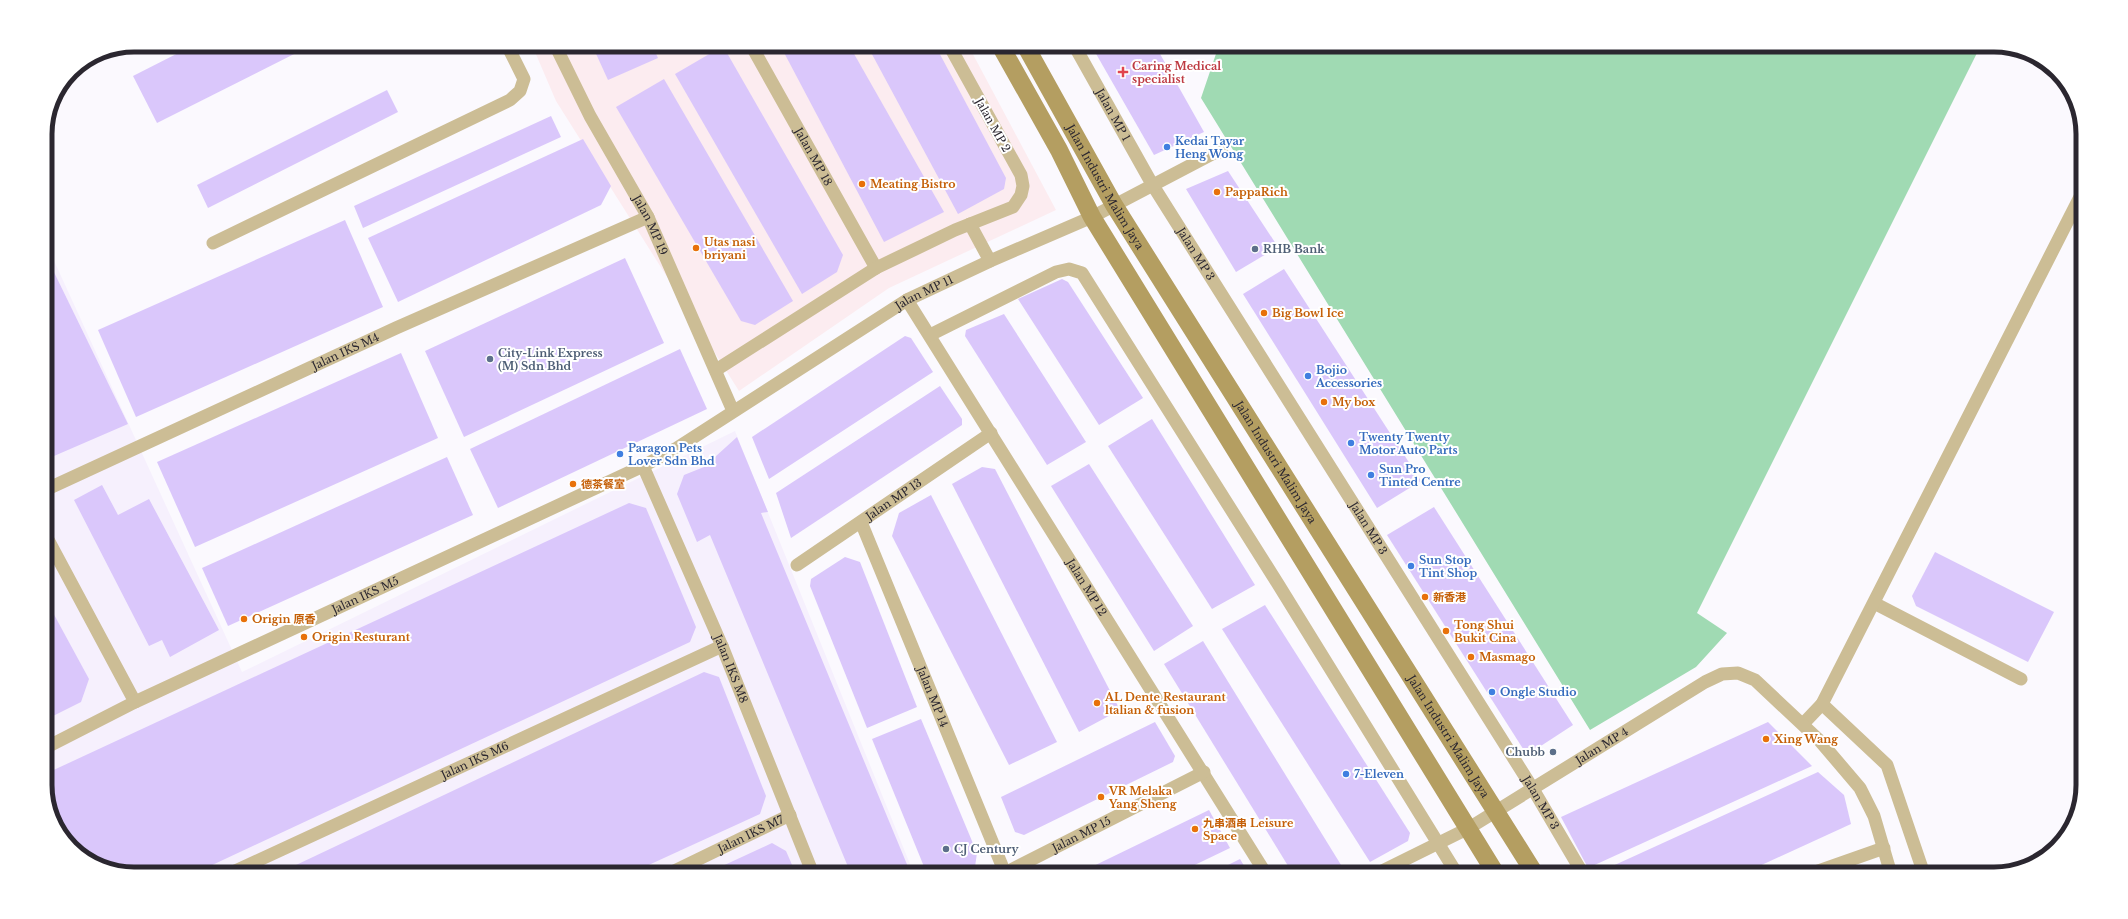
<svg xmlns="http://www.w3.org/2000/svg" width="2128" height="919" font-family="'Libre Baskerville','Noto Sans SC',serif">
<style>
.commercial{fill:#fcecf0}
.built{fill:#f6f0fd}
.green{fill:#a0dab3}
.building{fill:#dac7fb}
.lines{fill:none;stroke-linecap:round;stroke-linejoin:round}
.street{stroke:#ccbd95;stroke-width:13}
.secondary{stroke:#b49e61;stroke-width:18}
.health-dot{fill:#e0444e;stroke:#fff;stroke-width:1.5}
.shop-dot{fill:#3f7fe0;stroke:#fff;stroke-width:1.5}
.food-dot{fill:#e8710a;stroke:#fff;stroke-width:1.5}
.service-dot{fill:#5c6f8a;stroke:#fff;stroke-width:1.5}
.labels{text-anchor:middle;stroke-width:4;stroke-linejoin:round;paint-order:stroke}
.health-label{font-size:11px;font-weight:bold;fill:#be3a42;stroke:#fff;text-anchor:start}
.street-label{font-size:11px;fill:#2b2730;stroke:#fff}
.shop-label{font-size:11px;font-weight:bold;fill:#366cbe;stroke:#fff;text-anchor:start}
.food-label{font-size:11px;font-weight:bold;fill:#c56008;stroke:#fff;text-anchor:start}
.service-label{font-size:11px;font-weight:bold;fill:#4e5e75;stroke:#fff;text-anchor:start}
.rim{fill:none;stroke:#2b2730;stroke-width:5}
</style>
<rect width="100%" height="100%" fill="#fbf9fe"/>
<path class="commercial" d="M 532,45 L 968,45 L 1056,210 L 889,288 L 739,391 L 556,101 Z"/>
<path class="built" d="M 45,241 L 242,672 L 735,431 L 914,874 L 134,874 L 100,867 L 63,839 L 45,792 Z"/>
<path class="green" d="M 1219,45 L 1981,45 L 1697,613 L 1727,633 L 1696,667 L 1590,730 L 1201,98 Z"/>
<g class="building">
<path d="M 194,45 L 312,45 L 157,123 L 133,76 Z"/>
<path d="M 592,45 L 652,45 L 658,58 L 608,80 Z"/>
<path d="M 666,45 L 689,45 L 670,53 Z"/>
<path d="M 780,45 L 849,45 L 944,212 L 884,242 Z"/>
<path d="M 867,45 L 935,45 L 1006,178 L 1004,189 L 958,214 Z"/>
<path d="M 1091,45 L 1155,45 L 1204,132 L 1154,155 Z"/>
<path d="M 723,46 L 843,255 L 837,272 L 802,294 L 675,74 Z"/>
<path d="M 664,79 L 793,301 L 755,325 L 741,321 L 616,107 Z"/>
<path d="M 387,90 L 398,112 L 208,208 L 197,185 Z"/>
<path d="M 551,116 L 561,137 L 363,228 L 354,206 Z"/>
<path d="M 583,139 L 611,186 L 601,205 L 398,302 L 368,238 Z"/>
<path d="M 1228,171 L 1278,247 L 1236,272 L 1186,189 Z"/>
<path d="M 345,220 L 383,307 L 136,417 L 98,330 Z"/>
<path d="M 625,258 L 664,343 L 464,437 L 425,351 Z"/>
<path d="M 50,264 L 128,424 L 54,456 L 45,452 L 45,266 Z"/>
<path d="M 1284,269 L 1421,481 L 1377,508 L 1243,294 Z"/>
<path d="M 1062,279 L 1068,282 L 1143,398 L 1099,425 L 1018,299 Z"/>
<path d="M 1004,314 L 1086,442 L 1047,465 L 965,336 L 966,330 Z"/>
<path d="M 905,336 L 911,338 L 933,372 L 769,479 L 752,437 Z"/>
<path d="M 680,349 L 707,409 L 498,508 L 470,449 Z"/>
<path d="M 401,353 L 438,438 L 195,547 L 157,462 Z"/>
<path d="M 940,386 L 962,419 L 962,425 L 791,538 L 776,493 Z"/>
<path d="M 1152,419 L 1255,585 L 1212,609 L 1108,446 Z"/>
<path d="M 737,437 L 768,512 L 761,513 L 911,874 L 851,874 L 710,535 L 697,542 L 677,494 L 684,475 L 704,467 Z"/>
<path d="M 447,457 L 473,515 L 228,626 L 202,568 Z"/>
<path d="M 1089,464 L 1193,626 L 1154,651 L 1051,486 Z"/>
<path d="M 982,467 L 995,469 L 1120,710 L 1079,732 L 952,484 Z"/>
<path d="M 102,485 L 118,515 L 149,499 L 219,630 L 170,657 L 162,640 L 149,646 L 74,500 Z"/>
<path d="M 931,495 L 1057,742 L 1009,765 L 892,536 L 899,513 Z"/>
<path d="M 629,503 L 646,508 L 696,627 L 690,642 L 193,874 L 133,874 L 100,867 L 63,839 L 45,792 L 45,774 Z"/>
<path d="M 1434,507 L 1573,725 L 1527,755 L 1387,535 Z"/>
<path d="M 1935,552 L 2054,612 L 2028,662 L 1916,606 L 1912,596 Z"/>
<path d="M 845,557 L 860,562 L 917,707 L 867,728 L 810,586 L 811,579 Z"/>
<path d="M 45,598 L 89,679 L 81,702 L 45,720 Z"/>
<path d="M 1265,605 L 1410,833 L 1408,841 L 1370,862 L 1222,629 Z"/>
<path d="M 1203,641 L 1346,873 L 1293,874 L 1164,664 Z"/>
<path d="M 704,672 L 719,677 L 766,796 L 760,814 L 629,874 L 277,874 Z"/>
<path d="M 921,719 L 977,853 L 974,874 L 927,874 L 872,739 Z"/>
<path d="M 1155,722 L 1175,756 L 1173,762 L 1024,835 L 1015,832 L 1001,797 Z"/>
<path d="M 1768,722 L 1812,766 L 1588,868 L 1561,817 Z"/>
<path d="M 1818,772 L 1844,795 L 1851,824 L 1742,874 L 1595,874 Z"/>
<path d="M 1209,810 L 1230,848 L 1176,874 L 1077,874 Z"/>
<path d="M 772,843 L 786,851 L 796,874 L 705,874 Z"/>
<path d="M 1240,859 L 1249,874 L 1210,874 Z"/>
</g>
<g class="lines">
<g class="street">
<path id="s1" d="M 555,45 L 590,116 L 648,217 L 733,411"/>
<path id="s2" d="M 751,45 L 876,268"/>
<path id="s3" d="M 1074,45 L 1152,184 L 1533,789 L 1583,874"/>
<path d="M 970,224 L 990,261"/>
<path d="M 213,243 L 510,100 L 520,91 L 524,79 L 507,45"/>
<path id="s4" d="M 907,300 L 1266,874"/>
<path d="M 930,335 L 1056,272 L 1069,269 L 1082,273 L 1278,584 L 1457,874"/>
<path d="M 716,370 L 876,268 L 955,230 L 1013,207 L 1021,195 L 1023,186 L 1021,175 L 949,45"/>
<path id="s5" d="M 643,466 L 722,646 L 813,874"/>
<path id="s6" d="M 45,490 L 396,328 L 648,217"/>
<path id="s7" d="M 861,522 L 1005,873"/>
<path d="M 45,534 L 135,702"/>
<path id="s8" d="M 797,565 L 991,433"/>
<path d="M 1874,603 L 2021,679"/>
<path d="M 1822,704 L 1887,765 L 1924,874"/>
<path d="M 1803,724 L 1822,704 L 2083,191"/>
<path id="s9" d="M 45,748 L 135,702 L 643,466 L 677,448 L 907,300 L 990,261 L 1092,217 L 1214,153 L 1222,152"/>
<path id="s10" d="M 229,874 L 722,646"/>
<path id="s11" d="M 668,874 L 790,815"/>
<path id="s12" d="M 1003,874 L 1204,772"/>
<path id="s13" d="M 1376,874 L 1469,828 L 1705,682 L 1722,674 L 1738,673 L 1755,680 L 1820,741 L 1860,788 L 1874,816 L 1891,874"/>
<path d="M 1810,874 L 1884,848"/>
<path d="M 1985,874 L 2000,872"/>
</g>
<g class="secondary">
<path d="M 1000,45 L 1059,150 L 1092,217 L 1496,874"/>
<path id="s14" d="M 1025,45 L 1114,205 L 1535,874"/>
</g>
</g>
<path class="health-dot" d="M1121 66h4v4h4v4h-4v4h-4v-4h-4v-4h4z"/>
<g class="shop-dot">
<circle cx="1167" cy="147" r="4"/>
<circle cx="1308" cy="376" r="4"/>
<circle cx="1351" cy="443" r="4"/>
<circle cx="620" cy="454" r="4"/>
<circle cx="1371" cy="475" r="4"/>
<circle cx="1411" cy="566" r="4"/>
<circle cx="1492" cy="692" r="4"/>
<circle cx="1346" cy="774" r="4"/>
</g>
<g class="food-dot">
<circle cx="862" cy="184" r="4"/>
<circle cx="1217" cy="192" r="4"/>
<circle cx="696" cy="248" r="4"/>
<circle cx="1264" cy="313" r="4"/>
<circle cx="1324" cy="402" r="4"/>
<circle cx="573" cy="484" r="4"/>
<circle cx="1425" cy="597" r="4"/>
<circle cx="244" cy="619" r="4"/>
<circle cx="1446" cy="631" r="4"/>
<circle cx="304" cy="637" r="4"/>
<circle cx="1471" cy="657" r="4"/>
<circle cx="1097" cy="703" r="4"/>
<circle cx="1766" cy="739" r="4"/>
<circle cx="1101" cy="797" r="4"/>
<circle cx="1195" cy="829" r="4"/>
</g>
<g class="service-dot">
<circle cx="1255" cy="249" r="4"/>
<circle cx="490" cy="359" r="4"/>
<circle cx="1553" cy="752" r="4"/>
<circle cx="946" cy="849" r="4"/>
</g>
<g class="labels">
<g class="health-label">
<text x="1132" y="70">Caring Medical<tspan x="1132" dy="13">specialist</tspan></text>
</g>
<g class="street-label">
<text dy="4" stroke="none"><textPath href="#s3" startOffset="80">Jalan MP 1</textPath></text>
<text transform="translate(993 125) rotate(61)" y="4">Jalan MP 2</text>
<text dy="4" stroke="none"><textPath href="#s2" startOffset="128">Jalan MP 18</textPath></text>
<text dy="4" stroke="none"><textPath href="#s14" startOffset="163">Jalan Industri Malim Jaya</textPath></text>
<text dy="4" stroke="none"><textPath href="#s1" startOffset="204">Jalan MP 19</textPath></text>
<text dy="4" stroke="none"><textPath href="#s3" startOffset="242">Jalan MP 3</textPath></text>
<text dy="4" stroke="none"><textPath href="#s9" startOffset="992">Jalan MP 11</textPath></text>
<text dy="4" stroke="none"><textPath href="#s6" startOffset="331">Jalan IKS M4</textPath></text>
<text dy="4" stroke="none"><textPath href="#s14" startOffset="487">Jalan Industri Malim Jaya</textPath></text>
<text dy="4" stroke="none"><textPath href="#s8" startOffset="117">Jalan MP 13</textPath></text>
<text dy="4" stroke="none"><textPath href="#s3" startOffset="566">Jalan MP 3</textPath></text>
<text dy="4" stroke="none"><textPath href="#s4" startOffset="339">Jalan MP 12</textPath></text>
<text dy="4" stroke="none"><textPath href="#s9" startOffset="355">Jalan IKS M5</textPath></text>
<text dy="4" stroke="none"><textPath href="#s5" startOffset="221">Jalan IKS M8</textPath></text>
<text dy="4" stroke="none"><textPath href="#s7" startOffset="189">Jalan MP 14</textPath></text>
<text dy="4" stroke="none"><textPath href="#s14" startOffset="811">Jalan Industri Malim Jaya</textPath></text>
<text dy="4" stroke="none"><textPath href="#s13" startOffset="260">Jalan MP 4</textPath></text>
<text dy="4" stroke="none"><textPath href="#s10" startOffset="271">Jalan IKS M6</textPath></text>
<text dy="4" stroke="none"><textPath href="#s3" startOffset="890">Jalan MP 3</textPath></text>
<text dy="4" stroke="none"><textPath href="#s11" startOffset="92">Jalan IKS M7</textPath></text>
<text dy="4" stroke="none"><textPath href="#s12" startOffset="88">Jalan MP 15</textPath></text>
</g>
<g class="shop-label">
<text x="1175" y="145">Kedai Tayar<tspan x="1175" dy="13">Heng Wong</tspan></text>
<text x="1316" y="374">Bojio<tspan x="1316" dy="13">Accessories</tspan></text>
<text x="1359" y="441">Twenty Twenty<tspan x="1359" dy="13">Motor Auto Parts</tspan></text>
<text x="628" y="452">Paragon Pets<tspan x="628" dy="13">Lover Sdn Bhd</tspan></text>
<text x="1379" y="473">Sun Pro<tspan x="1379" dy="13">Tinted Centre</tspan></text>
<text x="1419" y="564">Sun Stop<tspan x="1419" dy="13">Tint Shop</tspan></text>
<text x="1500" y="696">Ongle Studio</text>
<text x="1354" y="778">7-Eleven</text>
</g>
<g class="food-label">
<text x="870" y="188">Meating Bistro</text>
<text x="1225" y="196">PappaRich</text>
<text x="704" y="246">Utas nasi<tspan x="704" dy="13">briyani</tspan></text>
<text x="1272" y="317">Big Bowl Ice</text>
<text x="1332" y="406">My box</text>
<text x="581" y="488">德茶餐室</text>
<text x="1433" y="601">新香港</text>
<text x="252" y="623">Origin 原香</text>
<text x="1454" y="629">Tong Shui<tspan x="1454" dy="13">Bukit Cina</tspan></text>
<text x="312" y="641">Origin Resturant</text>
<text x="1479" y="661">Masmago</text>
<text x="1105" y="701">AL Dente Restaurant<tspan x="1105" dy="13">ltalian &amp; fusion</tspan></text>
<text x="1774" y="743">Xing Wang</text>
<text x="1109" y="795">VR Melaka<tspan x="1109" dy="13">Yang Sheng</tspan></text>
<text x="1203" y="827">九串酒串 Leisure<tspan x="1203" dy="13">Space</tspan></text>
</g>
<g class="service-label">
<text x="1263" y="253">RHB Bank</text>
<text x="498" y="357">City-Link Express<tspan x="498" dy="13">(M) Sdn Bhd</tspan></text>
<text x="1545" y="756" text-anchor="end">Chubb</text>
<text x="954" y="853">CJ Century</text>
</g>
</g>
<path d="M0 0H2128V919H0ZM134 52H1994A82 82 0 0 1 2076 134V785A82 82 0 0 1 1994 867H134A82 82 0 0 1 52 785V134A82 82 0 0 1 134 52Z" fill="#fff" fill-rule="evenodd"/>
<path class="rim" d="M134 52H1994A82 82 0 0 1 2076 134V785A82 82 0 0 1 1994 867H134A82 82 0 0 1 52 785V134A82 82 0 0 1 134 52Z"/>
</svg>
